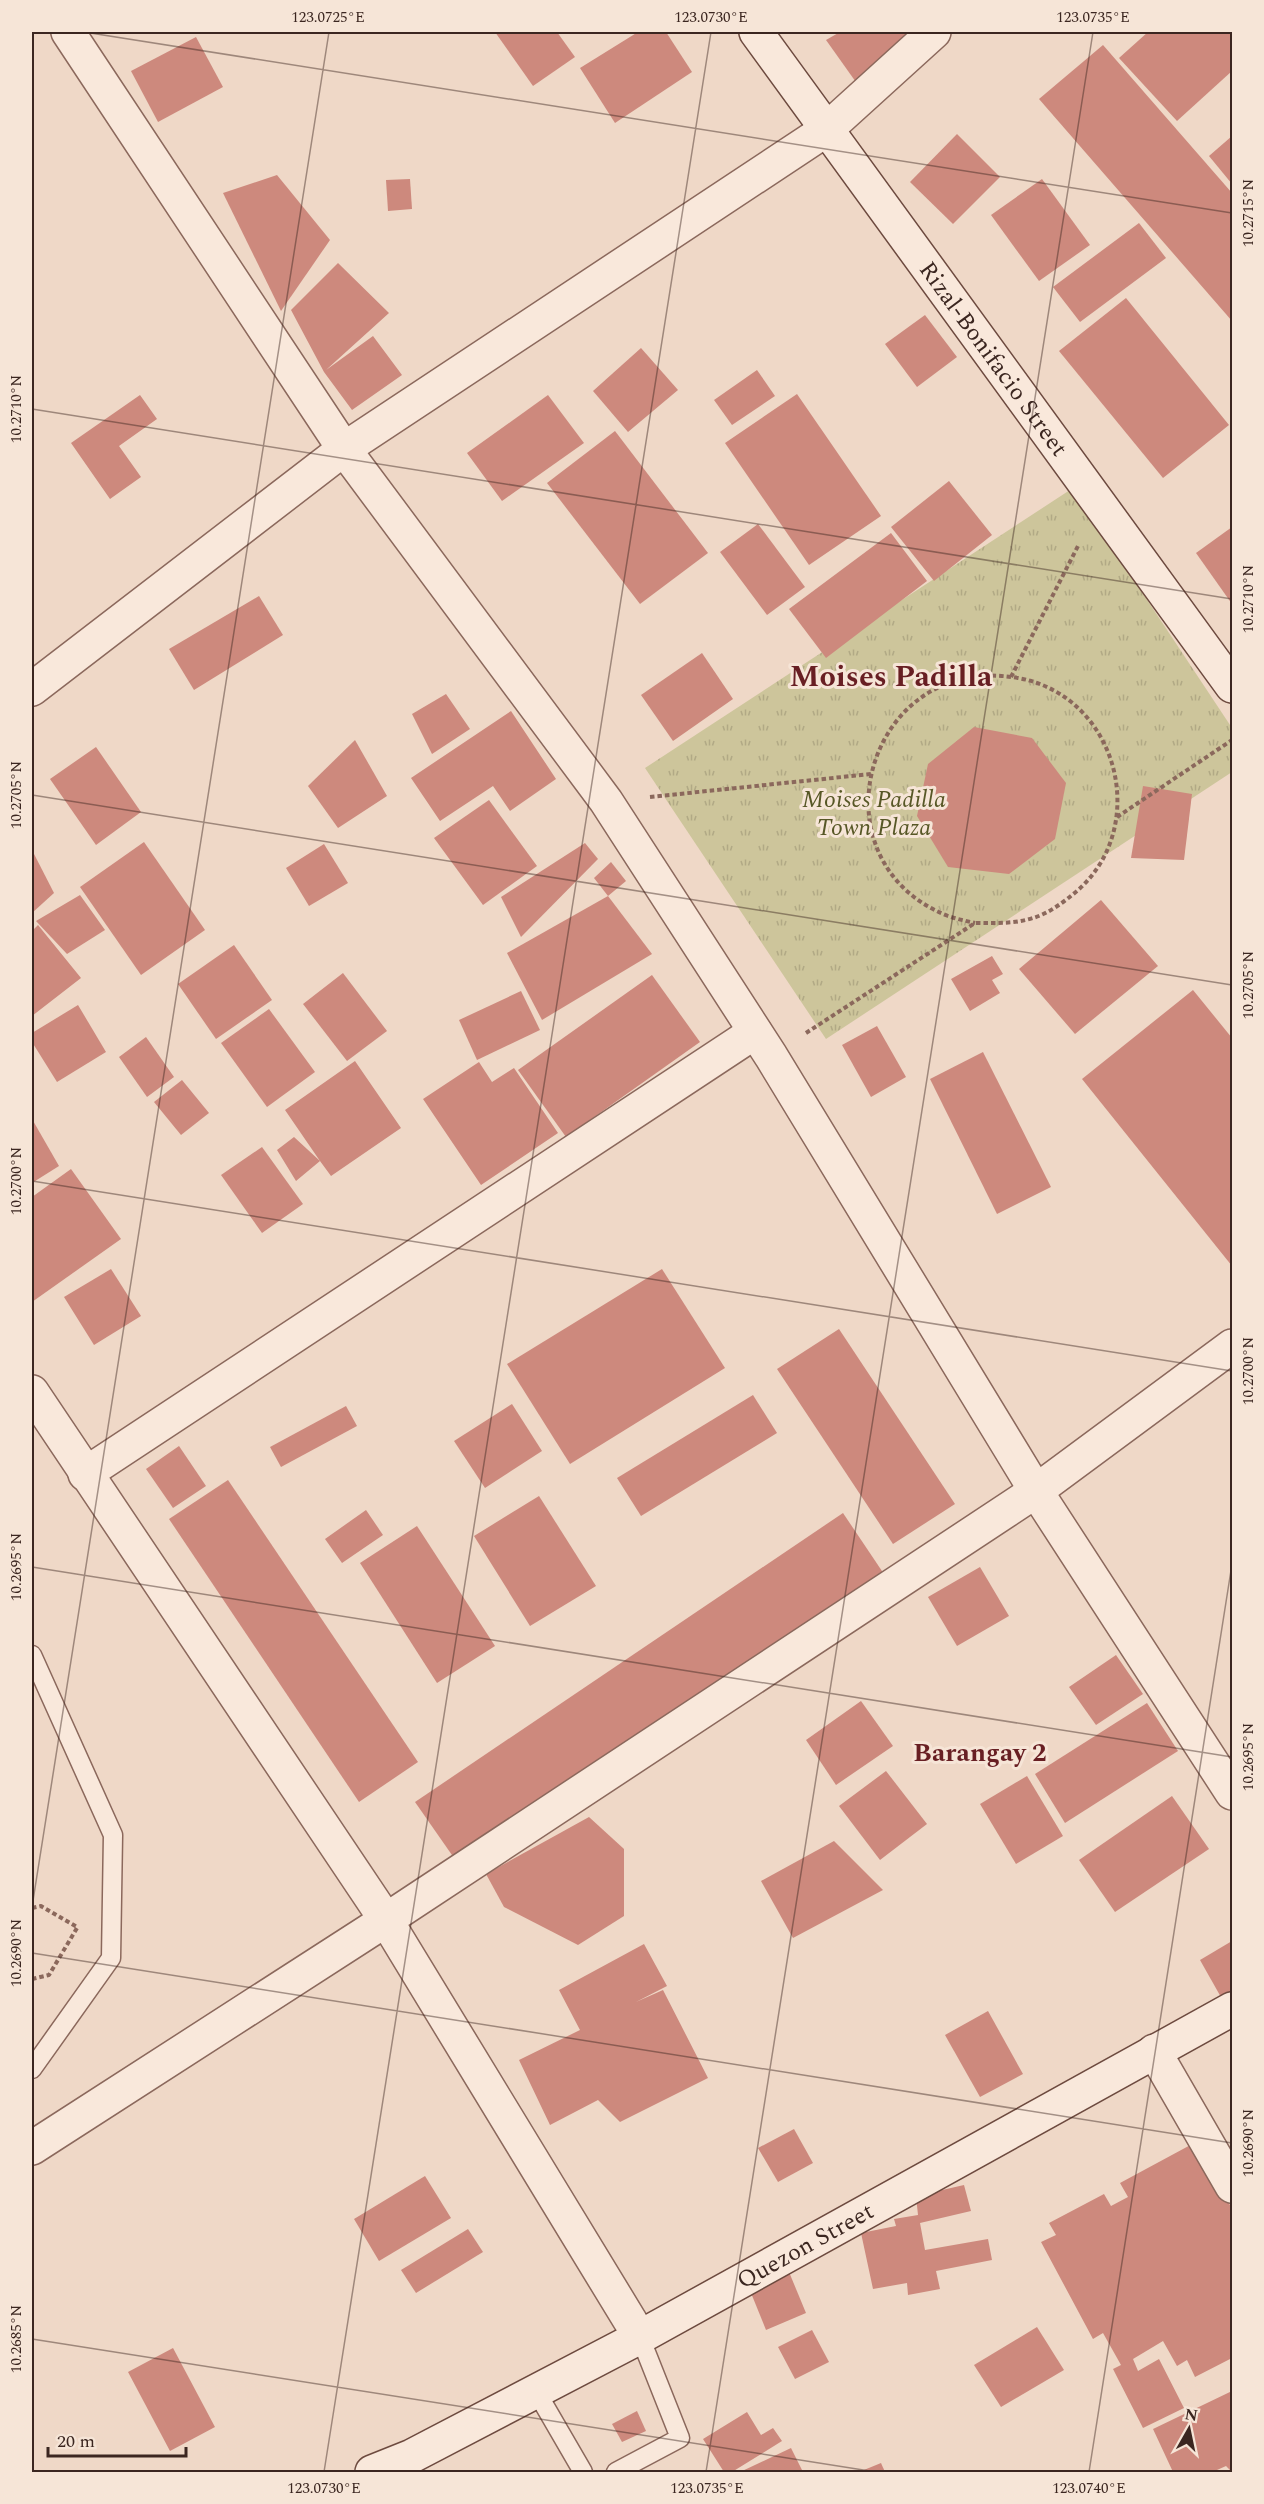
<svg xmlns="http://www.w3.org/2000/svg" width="1264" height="2504" font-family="Spectral,serif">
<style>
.park{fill:url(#park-tufts)}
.building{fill:#cd897d}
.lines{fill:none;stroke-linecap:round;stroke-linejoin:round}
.lane-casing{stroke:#8b685c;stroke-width:21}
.street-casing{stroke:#8b685c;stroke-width:36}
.secondary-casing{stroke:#6d4a3f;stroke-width:36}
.path{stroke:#8b685c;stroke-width:4;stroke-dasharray:4.5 3;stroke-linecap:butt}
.lane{stroke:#f9e8db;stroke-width:18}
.street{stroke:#f9e8db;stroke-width:33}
.secondary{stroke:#f9e8db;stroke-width:33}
.ticks{fill:none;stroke:#3b2620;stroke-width:1.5;stroke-opacity:0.45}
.labels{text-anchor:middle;stroke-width:6;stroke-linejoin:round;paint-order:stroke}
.street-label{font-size:24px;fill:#3b2620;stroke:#f6e5d7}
.park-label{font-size:24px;font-style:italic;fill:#575726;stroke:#f6e5d7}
.neighbourhood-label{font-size:26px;font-weight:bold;fill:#681f23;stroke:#f6e5d7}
.district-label{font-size:30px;font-weight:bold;fill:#681f23;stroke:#f6e5d7}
.neatline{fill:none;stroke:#3b2620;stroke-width:2}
.ticks-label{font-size:15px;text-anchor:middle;fill:#3b2620}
</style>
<defs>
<pattern id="park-tufts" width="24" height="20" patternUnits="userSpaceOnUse" patternTransform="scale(1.5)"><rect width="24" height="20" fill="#cdc59b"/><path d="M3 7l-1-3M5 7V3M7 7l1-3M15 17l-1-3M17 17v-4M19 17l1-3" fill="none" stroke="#b1a985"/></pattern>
</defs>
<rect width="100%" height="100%" fill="#efd8c7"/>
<path class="park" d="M 1073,488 L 1232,728 L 1232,772 L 826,1039 L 645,768 Z"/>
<g class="building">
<path d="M 495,32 L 557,32 L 575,57 L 533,86 Z"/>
<path d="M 638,32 L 666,32 L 692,72 L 615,123 L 580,68 Z"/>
<path d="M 840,32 L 907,32 L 913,40 L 858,85 L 826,40 Z"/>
<path d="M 1148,32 L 1232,32 L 1232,71 L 1177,121 L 1119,58 Z"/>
<path d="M 196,37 L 223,87 L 158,122 L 131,71 Z"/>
<path d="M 1103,45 L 1232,193 L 1232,321 L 1039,99 Z"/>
<path d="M 957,134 L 1000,177 L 953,224 L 910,182 Z"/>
<path d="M 1232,136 L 1232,184 L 1209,156 Z"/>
<path d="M 277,175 L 330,240 L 281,311 L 223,193 Z"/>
<path d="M 410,179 L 412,209 L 388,211 L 386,180 Z"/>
<path d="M 1042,179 L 1090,245 L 1039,281 L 991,215 Z"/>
<path d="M 1139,223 L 1166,258 L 1080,322 L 1053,287 Z"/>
<path d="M 338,263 L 389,313 L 326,370 L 373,336 L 402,375 L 352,410 L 324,372 L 291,310 Z"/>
<path d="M 1126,298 L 1229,425 L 1163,478 L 1059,351 Z"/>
<path d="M 925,315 L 957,357 L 917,387 L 885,344 Z"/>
<path d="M 641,348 L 678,390 L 628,432 L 593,391 Z"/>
<path d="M 757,370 L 775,396 L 732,425 L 714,400 Z"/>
<path d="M 797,394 L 881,516 L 809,565 L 725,443 Z"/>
<path d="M 140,395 L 157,419 L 119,446 L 141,477 L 110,499 L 71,443 Z"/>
<path d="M 548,395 L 584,443 L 502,501 L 467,453 Z"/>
<path d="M 615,431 L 708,553 L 640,604 L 547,483 Z"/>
<path d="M 949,481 L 992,535 L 934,581 L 891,527 Z"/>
<path d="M 758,524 L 805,587 L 767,615 L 720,552 Z"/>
<path d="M 1232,527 L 1232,604 L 1196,553 Z"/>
<path d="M 891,533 L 927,581 L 826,658 L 789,609 Z"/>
<path d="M 259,596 L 283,635 L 194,690 L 169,649 Z"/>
<path d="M 702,653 L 733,699 L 673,741 L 641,695 Z"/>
<path d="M 446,694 L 470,729 L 432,754 L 412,714 Z"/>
<path d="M 511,711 L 556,779 L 510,811 L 493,786 L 440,821 L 411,778 Z"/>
<path d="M 974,727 L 1032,738 L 1066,783 L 1055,839 L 1009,874 L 948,867 L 917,816 L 928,764 Z"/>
<path d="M 355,740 L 387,796 L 338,828 L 308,786 Z"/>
<path d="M 96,747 L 141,812 L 96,845 L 50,779 Z"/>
<path d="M 1143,786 L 1192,794 L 1184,860 L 1131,858 Z"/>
<path d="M 489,800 L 537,866 L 483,905 L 434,838 Z"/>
<path d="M 144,842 L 205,930 L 141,975 L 80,887 Z"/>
<path d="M 585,843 L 598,859 L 521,937 L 501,897 Z"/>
<path d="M 324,844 L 348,883 L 309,906 L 286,868 Z"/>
<path d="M 33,852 L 54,893 L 32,913 L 32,854 Z"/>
<path d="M 611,862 L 626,881 L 608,896 L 594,878 Z"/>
<path d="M 80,895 L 105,930 L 67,954 L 36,921 Z"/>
<path d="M 608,896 L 652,954 L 542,1020 L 507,953 Z"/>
<path d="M 1101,900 L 1158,966 L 1075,1034 L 1019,969 Z"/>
<path d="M 38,925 L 81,978 L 32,1016 L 32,974 L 33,974 L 32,931 Z"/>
<path d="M 234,945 L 272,1000 L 216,1039 L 178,984 Z"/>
<path d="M 992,956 L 1003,974 L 992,980 L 1000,993 L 970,1011 L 951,979 Z"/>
<path d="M 343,973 L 387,1031 L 347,1061 L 303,1004 Z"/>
<path d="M 652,975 L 700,1042 L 566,1137 L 518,1070 Z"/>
<path d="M 1193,990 L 1232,1038 L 1232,1266 L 1082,1079 Z"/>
<path d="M 521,991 L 540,1030 L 477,1060 L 459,1020 Z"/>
<path d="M 78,1005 L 106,1052 L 57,1082 L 32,1042 L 32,1033 Z"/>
<path d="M 269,1009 L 315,1072 L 267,1107 L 221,1043 Z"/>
<path d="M 877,1026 L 906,1077 L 871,1097 L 842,1045 Z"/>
<path d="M 146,1037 L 174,1077 L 147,1097 L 119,1057 Z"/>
<path d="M 983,1052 L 1051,1187 L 997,1214 L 930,1079 Z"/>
<path d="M 355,1061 L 401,1128 L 331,1176 L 320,1161 L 296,1181 L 277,1150 L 294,1137 L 320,1161 L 285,1110 Z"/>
<path d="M 479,1062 L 492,1082 L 514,1068 L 558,1133 L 481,1185 L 423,1099 Z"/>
<path d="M 182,1080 L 209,1113 L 181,1135 L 154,1102 Z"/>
<path d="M 32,1119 L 59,1166 L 32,1183 Z"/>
<path d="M 262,1147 L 303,1204 L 262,1233 L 221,1175 Z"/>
<path d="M 71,1169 L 121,1239 L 32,1302 L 32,1197 Z"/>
<path d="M 111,1269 L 141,1316 L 94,1345 L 64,1297 Z"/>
<path d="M 662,1269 L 725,1368 L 570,1464 L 507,1364 Z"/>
<path d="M 839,1329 L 955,1504 L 893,1544 L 777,1369 Z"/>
<path d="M 753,1395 L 777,1433 L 641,1516 L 617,1478 Z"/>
<path d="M 512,1404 L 542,1451 L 485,1488 L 454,1441 Z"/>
<path d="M 346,1406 L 357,1426 L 281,1467 L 270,1447 Z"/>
<path d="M 179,1446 L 206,1486 L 173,1508 L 146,1469 Z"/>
<path d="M 228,1480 L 418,1762 L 359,1802 L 169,1519 Z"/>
<path d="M 539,1496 L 596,1586 L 530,1626 L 474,1536 Z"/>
<path d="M 366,1510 L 383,1535 L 342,1563 L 325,1539 Z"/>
<path d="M 843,1513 L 888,1580 L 461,1868 L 415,1802 Z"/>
<path d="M 417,1526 L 495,1646 L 437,1683 L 360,1563 Z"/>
<path d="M 980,1567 L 1009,1616 L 957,1646 L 928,1597 Z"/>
<path d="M 1116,1655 L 1143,1694 L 1096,1725 L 1069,1687 Z"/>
<path d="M 861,1701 L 893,1746 L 836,1785 L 806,1740 Z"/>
<path d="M 1147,1703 L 1178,1751 L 1065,1823 L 1035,1774 Z"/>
<path d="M 886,1771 L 927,1824 L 880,1860 L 839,1806 Z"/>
<path d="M 1027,1776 L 1063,1836 L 1016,1864 L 980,1804 Z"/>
<path d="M 1172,1796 L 1209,1849 L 1115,1912 L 1079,1860 Z"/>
<path d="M 589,1817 L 624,1849 L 624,1916 L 578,1945 L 504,1907 L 486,1874 Z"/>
<path d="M 834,1841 L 883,1890 L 793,1938 L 761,1881 Z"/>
<path d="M 1232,1941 L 1232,1994 L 1222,1999 L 1200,1960 Z"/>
<path d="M 644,1944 L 667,1986 L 636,2002 L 663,1990 L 708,2078 L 620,2122 L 598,2100 L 550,2125 L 519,2060 L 580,2030 L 559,1990 Z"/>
<path d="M 988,2011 L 1023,2074 L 980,2097 L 945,2035 Z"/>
<path d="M 794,2129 L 813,2163 L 778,2182 L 758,2148 Z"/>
<path d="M 1196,2142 L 1232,2209 L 1232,2358 L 1195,2377 L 1187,2360 L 1177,2366 L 1163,2341 L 1133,2359 L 1138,2371 L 1159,2359 L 1184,2408 L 1143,2428 L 1113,2369 L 1121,2365 L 1103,2333 L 1093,2339 L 1041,2242 L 1056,2235 L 1049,2223 L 1104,2194 L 1111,2206 L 1128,2197 L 1120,2183 Z"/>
<path d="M 425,2176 L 451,2218 L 379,2261 L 354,2219 Z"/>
<path d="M 964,2185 L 971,2211 L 920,2223 L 925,2250 L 988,2239 L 992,2260 L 936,2271 L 940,2289 L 908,2295 L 907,2283 L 873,2289 L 861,2233 L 896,2226 L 894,2219 L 918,2215 L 916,2196 Z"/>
<path d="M 468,2229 L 483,2252 L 416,2293 L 401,2270 Z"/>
<path d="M 789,2272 L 806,2313 L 766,2330 L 749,2288 Z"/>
<path d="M 1037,2327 L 1064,2370 L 1001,2407 L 974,2365 Z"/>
<path d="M 812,2330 L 829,2362 L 795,2379 L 778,2347 Z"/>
<path d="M 173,2348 L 215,2427 L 170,2451 L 128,2372 Z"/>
<path d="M 1232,2391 L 1232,2472 L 1226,2466 L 1217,2470 L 1217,2472 L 1173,2472 L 1153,2429 Z"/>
<path d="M 637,2411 L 646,2431 L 622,2442 L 612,2424 Z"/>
<path d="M 747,2412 L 761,2435 L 773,2428 L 782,2441 L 732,2472 L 724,2472 L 703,2439 Z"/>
<path d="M 791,2448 L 803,2472 L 740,2472 Z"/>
<path d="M 881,2463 L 885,2472 L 859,2472 Z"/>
</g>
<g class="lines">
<g class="lane-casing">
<g id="lane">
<path d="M 32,1655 L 113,1835 L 111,1958 L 32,2069"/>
<path d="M 536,2391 L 583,2472"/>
<path d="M 616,2472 L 680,2438 L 640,2337"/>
</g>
</g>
<g class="street-casing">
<g id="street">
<path d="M 68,32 L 344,449 L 606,801 L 771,1056 L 1036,1491 L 1232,1793"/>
<path d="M 32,689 L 344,449 L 826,130 L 934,32"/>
<path d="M 32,1392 L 386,1920 L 640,2337"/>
<path d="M 85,1474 L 755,1032"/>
<path d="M 1154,2051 L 1232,2186"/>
<path d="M 32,2148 L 386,1920 L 1036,1491 L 1232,1346"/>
</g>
</g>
<g class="secondary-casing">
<g id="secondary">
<path id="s1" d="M 756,32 L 1232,686"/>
<path id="s2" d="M 372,2472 L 412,2456 L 640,2337 L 1232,2009"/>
</g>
</g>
<g class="path">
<path d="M 1011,677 L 1079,544"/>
<path d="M 650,797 L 871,774"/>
<path d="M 1117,817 L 1232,740"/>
<path d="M 806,1033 L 975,923 C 995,923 1014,924 1033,918 C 1047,914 1061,904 1072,895 C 1153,832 1120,696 1018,678 C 866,651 808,861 948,916 C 957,919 966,921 975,923"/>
<path d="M 32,1908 L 41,1906 L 77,1927"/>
<path d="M 32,1979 L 49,1975 L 77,1928"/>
</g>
<use href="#lane" class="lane"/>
<use href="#street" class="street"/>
<use href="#secondary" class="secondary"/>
</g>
<path class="ticks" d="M 84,32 L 1232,213M 32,409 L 1232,599M 32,795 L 1232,985M 32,1181 L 1232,1371M 32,1567 L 1232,1757M 32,1907 L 329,32M 32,1953 L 1232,2143M 32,2339 L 876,2472M 324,2472 L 711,32M 706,2472 L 1093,32M 1089,2472 L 1232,1564"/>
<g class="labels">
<g class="street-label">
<text dy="8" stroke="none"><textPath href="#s1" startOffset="404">Rizal-Bonifacio Street</textPath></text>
<text dy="8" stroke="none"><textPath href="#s2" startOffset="489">Quezon Street</textPath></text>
</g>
<g class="park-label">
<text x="874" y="807">Moises Padilla<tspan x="874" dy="28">Town Plaza</tspan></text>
</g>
<g class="neighbourhood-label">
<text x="980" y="1761">Barangay 2</text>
</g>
<g class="district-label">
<text x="891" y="686">Moises Padilla</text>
</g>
</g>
<rect width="1264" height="2504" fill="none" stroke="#f6e5d7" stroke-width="66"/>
<g transform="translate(1189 2429) rotate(9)" stroke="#f6e5d7" stroke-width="4.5" paint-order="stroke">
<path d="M0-4.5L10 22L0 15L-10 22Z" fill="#3b2620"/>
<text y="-9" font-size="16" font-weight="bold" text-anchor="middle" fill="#3b2620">N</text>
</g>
<path d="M48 2447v9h138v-9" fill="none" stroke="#3b2620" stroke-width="3"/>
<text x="57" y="2447" font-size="18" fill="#3b2620" stroke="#f6e5d7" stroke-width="4.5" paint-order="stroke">20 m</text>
<rect x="33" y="33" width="1198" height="2438" class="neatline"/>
<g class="ticks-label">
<text x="328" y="22">123.0725°E</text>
<text x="711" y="22">123.0730°E</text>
<text x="1093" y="22">123.0735°E</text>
<text transform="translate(1248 213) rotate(-90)" y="5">10.2715°N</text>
<text transform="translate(16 409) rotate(-90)" y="5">10.2710°N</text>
<text transform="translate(1248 599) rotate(-90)" y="5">10.2710°N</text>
<text transform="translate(16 795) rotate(-90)" y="5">10.2705°N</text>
<text transform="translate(1248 985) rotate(-90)" y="5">10.2705°N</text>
<text transform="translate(16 1181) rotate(-90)" y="5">10.2700°N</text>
<text transform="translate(1248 1371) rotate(-90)" y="5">10.2700°N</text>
<text transform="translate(16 1567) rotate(-90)" y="5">10.2695°N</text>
<text transform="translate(1248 1757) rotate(-90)" y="5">10.2695°N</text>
<text transform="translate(16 1953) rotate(-90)" y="5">10.2690°N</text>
<text transform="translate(1248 2143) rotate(-90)" y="5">10.2690°N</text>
<text transform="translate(16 2339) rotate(-90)" y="5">10.2685°N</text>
<text x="324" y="2493">123.0730°E</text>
<text x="707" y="2493">123.0735°E</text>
<text x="1089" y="2493">123.0740°E</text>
</g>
</svg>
